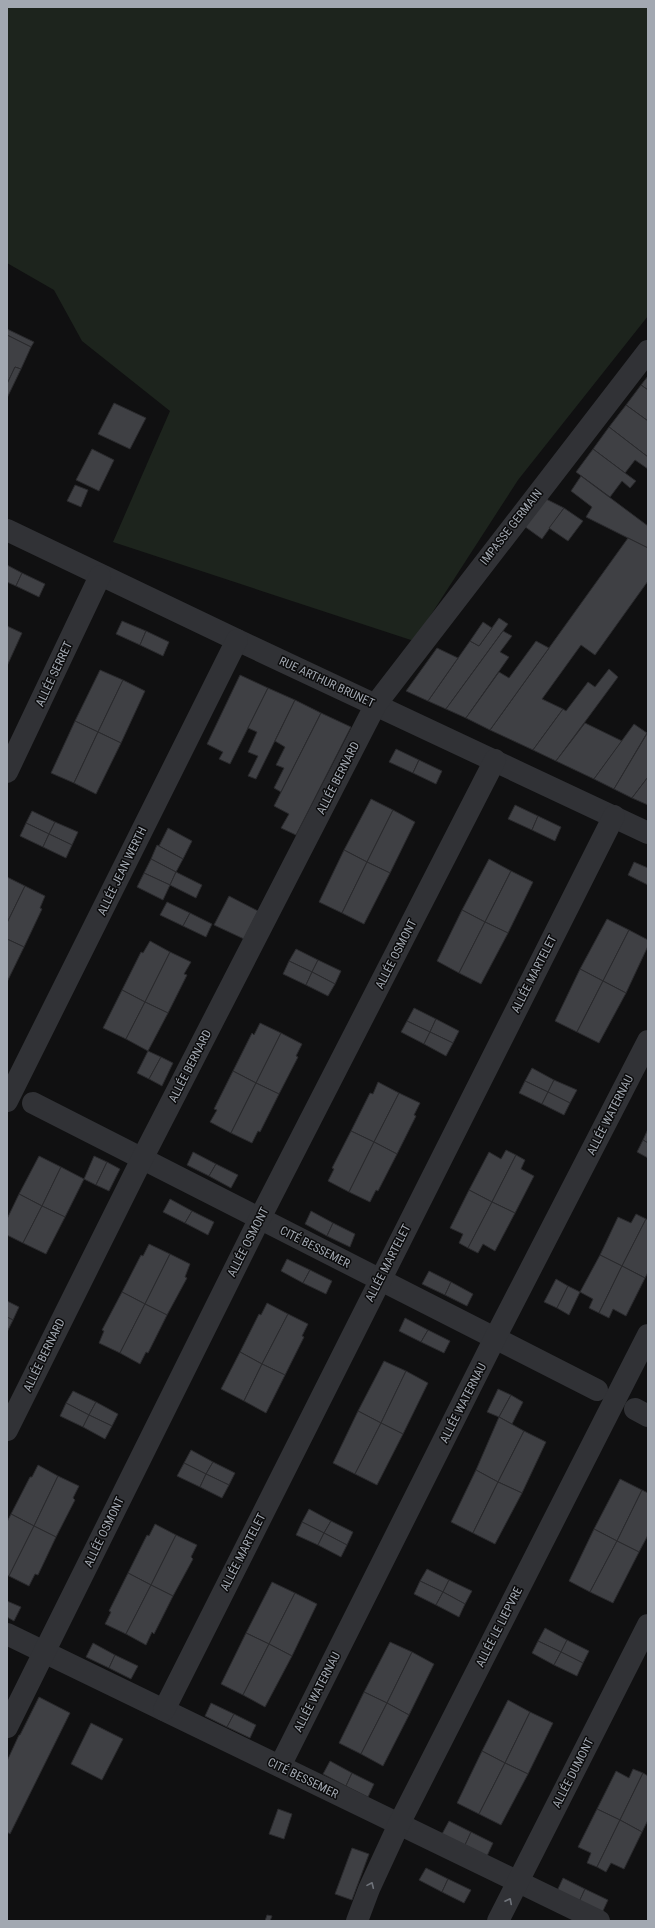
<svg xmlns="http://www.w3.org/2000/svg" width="655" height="1928" font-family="'Roboto Condensed',sans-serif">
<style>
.green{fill:#1d241d}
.building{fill:#3f4044;stroke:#2a2a2d}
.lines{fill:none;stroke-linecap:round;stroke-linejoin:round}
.minor{stroke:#313236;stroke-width:22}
.oneway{stroke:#6f737a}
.labels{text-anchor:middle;stroke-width:3;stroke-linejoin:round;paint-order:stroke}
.street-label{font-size:12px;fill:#a2a8b1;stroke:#0b0b0c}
</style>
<rect width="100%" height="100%" fill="#101011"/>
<path class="green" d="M 7,7 L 648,7 L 648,316 L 518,480 L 414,641 L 113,542 L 170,411 L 82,341 L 54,290 L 7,263 Z"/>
<g class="building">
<path d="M 7,329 L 34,342 L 31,347 L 7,335 Z"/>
<path d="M 7,335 L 31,347 L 21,369 L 15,367 L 7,384 Z"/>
<path d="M 15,367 L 21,369 L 7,398 L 7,384 Z"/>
<path d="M 648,376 L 648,390 L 641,385 Z"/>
<path d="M 641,385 L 648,390 L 648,421 L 626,405 Z"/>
<path d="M 114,403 L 146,418 L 130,449 L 98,434 Z"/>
<path d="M 626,405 L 648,421 L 648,457 L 609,427 Z"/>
<path d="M 609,427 L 648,457 L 648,469 L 635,460 L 625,473 L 593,449 Z"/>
<path d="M 92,449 L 114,460 L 99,491 L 76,480 Z"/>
<path d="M 593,449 L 625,473 L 636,481 L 630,488 L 622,481 L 610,497 L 576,472 Z"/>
<path d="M 581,476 L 648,526 L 648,548 L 586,517 L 592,507 L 571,491 Z"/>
<path d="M 75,485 L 88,490 L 81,507 L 67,501 Z"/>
<path d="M 544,498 L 564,508 L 542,539 L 524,526 Z"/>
<path d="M 564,508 L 583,521 L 568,541 L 549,528 Z"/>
<path d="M 628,538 L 648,548 L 648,581 L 595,655 L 581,645 L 542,699 L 563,709 L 533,750 L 490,730 Z"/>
<path d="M 7,565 L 22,573 L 16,586 L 7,582 Z"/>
<path d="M 22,573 L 45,584 L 39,597 L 16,586 Z"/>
<path d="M 499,618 L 508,624 L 446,709 L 428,701 L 470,641 L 479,646 Z"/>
<path d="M 122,621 L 146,631 L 140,645 L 116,634 Z"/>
<path d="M 483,622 L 492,628 L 479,646 L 470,641 Z"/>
<path d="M 7,626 L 22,633 L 7,666 Z"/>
<path d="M 146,631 L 169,642 L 163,656 L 140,645 Z"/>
<path d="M 503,631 L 512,636 L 500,652 L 509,657 L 466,718 L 446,709 Z"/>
<path d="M 536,641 L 549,648 L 490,730 L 466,718 L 499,672 L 509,678 Z"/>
<path d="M 437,648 L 458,658 L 428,701 L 406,691 Z"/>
<path d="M 609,669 L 618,677 L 556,761 L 533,750 L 563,709 L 566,711 L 588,682 L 595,687 Z"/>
<path d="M 100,670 L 123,680 L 98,732 L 75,721 Z"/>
<path d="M 240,675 L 268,688 L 230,764 L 219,759 L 223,752 L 207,744 Z"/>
<path d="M 123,680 L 145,691 L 121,743 L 98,732 Z"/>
<path d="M 268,688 L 295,700 L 256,779 L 248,776 L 258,756 L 248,752 L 257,732 L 248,728 Z"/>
<path d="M 295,700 L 321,713 L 281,792 L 274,788 L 284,768 L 276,765 L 285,747 L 275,741 Z"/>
<path d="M 321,713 L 351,727 L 296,835 L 281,828 L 289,814 L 274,806 Z"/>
<path d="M 75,721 L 98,732 L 74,783 L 51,773 Z"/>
<path d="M 585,723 L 622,741 L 594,779 L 556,761 Z"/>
<path d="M 634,724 L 647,733 L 614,789 L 594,779 Z"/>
<path d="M 98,732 L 121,743 L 96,794 L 74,783 Z"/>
<path d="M 648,732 L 648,777 L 632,798 L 614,789 Z"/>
<path d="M 396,749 L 419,760 L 413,773 L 389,762 Z"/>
<path d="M 419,760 L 442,771 L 436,784 L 413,773 Z"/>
<path d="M 648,777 L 648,805 L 632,798 Z"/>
<path d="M 371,799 L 393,810 L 367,862 L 344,850 Z"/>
<path d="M 515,805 L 538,816 L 532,830 L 508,819 Z"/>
<path d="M 393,810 L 415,822 L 390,873 L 367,862 Z"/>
<path d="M 32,811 L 55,822 L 49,834 L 26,823 Z"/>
<path d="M 538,816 L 561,827 L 555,841 L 532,830 Z"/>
<path d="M 55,822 L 78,832 L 72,845 L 49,834 Z"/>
<path d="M 26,823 L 49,834 L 43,847 L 20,836 Z"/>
<path d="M 168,828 L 192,841 L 183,859 L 159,846 Z"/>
<path d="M 49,834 L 72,845 L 66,858 L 43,847 Z"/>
<path d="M 157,845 L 183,859 L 176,872 L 151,859 Z"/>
<path d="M 344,850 L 367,862 L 342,913 L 319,902 Z"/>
<path d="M 151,859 L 176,872 L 170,885 L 144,873 Z"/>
<path d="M 489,859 L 511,871 L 485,922 L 462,910 Z"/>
<path d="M 367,862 L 390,873 L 364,924 L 342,913 Z"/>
<path d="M 634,862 L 648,868 L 648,885 L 628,875 Z"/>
<path d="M 511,871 L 533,882 L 508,933 L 485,922 Z"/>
<path d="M 176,872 L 202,885 L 196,898 L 170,885 Z"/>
<path d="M 144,873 L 170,885 L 163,900 L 137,887 Z"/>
<path d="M 7,877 L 25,886 L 7,923 Z"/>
<path d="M 25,886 L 45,896 L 40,908 L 42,909 L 24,947 L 7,939 L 7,923 Z"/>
<path d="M 229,896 L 258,911 L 244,939 L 214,925 Z"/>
<path d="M 167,902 L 190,913 L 183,926 L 160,915 Z"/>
<path d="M 462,910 L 485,922 L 459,973 L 437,961 Z"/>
<path d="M 190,913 L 212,924 L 206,937 L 183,926 Z"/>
<path d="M 607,919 L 629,930 L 603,981 L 580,969 Z"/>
<path d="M 485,922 L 508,933 L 481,984 L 459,973 Z"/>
<path d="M 629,930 L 648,940 L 648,946 L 626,993 L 603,981 Z"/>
<path d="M 7,939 L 24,947 L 7,982 Z"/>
<path d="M 150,941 L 170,952 L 145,1002 L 122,990 L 141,952 L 143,953 Z"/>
<path d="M 296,949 L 318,960 L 312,972 L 289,961 Z"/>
<path d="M 170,952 L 191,962 L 184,974 L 187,975 L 168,1013 L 145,1002 Z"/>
<path d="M 318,960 L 341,971 L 335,984 L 312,972 Z"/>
<path d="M 289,961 L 312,972 L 306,985 L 283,974 Z"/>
<path d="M 580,969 L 603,981 L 577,1032 L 555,1021 Z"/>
<path d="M 312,972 L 335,984 L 328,996 L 306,985 Z"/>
<path d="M 603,981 L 626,993 L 599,1043 L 577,1032 Z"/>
<path d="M 122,990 L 145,1002 L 126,1039 L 103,1028 Z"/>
<path d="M 145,1002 L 168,1013 L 148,1051 L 126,1039 Z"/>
<path d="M 414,1008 L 436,1019 L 430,1032 L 407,1021 Z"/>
<path d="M 436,1019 L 459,1031 L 453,1043 L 430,1032 Z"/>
<path d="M 407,1021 L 430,1032 L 424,1044 L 401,1032 Z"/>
<path d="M 260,1023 L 281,1033 L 256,1083 L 233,1071 L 252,1033 L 254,1035 Z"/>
<path d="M 430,1032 L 453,1043 L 446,1056 L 424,1044 Z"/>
<path d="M 281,1033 L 302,1044 L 296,1056 L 298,1057 L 279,1094 L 256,1083 Z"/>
<path d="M 148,1051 L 161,1057 L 149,1079 L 137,1073 Z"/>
<path d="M 161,1057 L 173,1063 L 162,1086 L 149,1079 Z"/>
<path d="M 532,1068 L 554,1080 L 548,1092 L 525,1081 Z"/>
<path d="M 233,1071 L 256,1083 L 231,1133 L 210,1122 L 217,1110 L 214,1109 Z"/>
<path d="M 554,1080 L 577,1090 L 570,1103 L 548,1092 Z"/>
<path d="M 525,1081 L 548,1092 L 542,1104 L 519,1093 Z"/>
<path d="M 378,1082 L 399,1093 L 374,1142 L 351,1131 L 370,1093 L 373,1094 Z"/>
<path d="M 256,1083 L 279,1094 L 260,1132 L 258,1131 L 252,1143 L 231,1133 Z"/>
<path d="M 548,1092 L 570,1103 L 564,1115 L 542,1104 Z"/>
<path d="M 399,1093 L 420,1103 L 414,1115 L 416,1116 L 397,1154 L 374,1142 Z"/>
<path d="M 648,1129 L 648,1143 L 643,1140 Z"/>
<path d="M 351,1131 L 374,1142 L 349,1192 L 328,1181 L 334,1169 L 332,1168 Z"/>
<path d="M 643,1140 L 648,1143 L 648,1158 L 637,1152 Z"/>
<path d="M 374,1142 L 397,1154 L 378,1191 L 376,1190 L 370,1202 L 349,1192 Z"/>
<path d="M 506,1150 L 516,1155 L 492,1202 L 469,1190 L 489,1152 L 501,1159 Z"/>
<path d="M 193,1152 L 216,1164 L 209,1176 L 187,1165 Z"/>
<path d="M 516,1155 L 525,1160 L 521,1169 L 534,1176 L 515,1213 L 492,1202 Z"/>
<path d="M 39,1156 L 61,1167 L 42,1206 L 19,1194 Z"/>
<path d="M 94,1156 L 107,1162 L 96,1185 L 84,1179 Z"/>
<path d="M 107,1162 L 120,1169 L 109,1191 L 96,1185 Z"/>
<path d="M 216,1164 L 238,1175 L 231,1188 L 209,1176 Z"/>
<path d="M 61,1167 L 84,1179 L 65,1217 L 42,1206 Z"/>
<path d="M 469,1190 L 492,1202 L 468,1248 L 459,1243 L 463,1234 L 450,1228 Z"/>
<path d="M 19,1194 L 42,1206 L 23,1243 L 7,1235 L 7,1219 Z"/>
<path d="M 170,1199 L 192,1211 L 185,1223 L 163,1212 Z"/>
<path d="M 492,1202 L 515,1213 L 495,1251 L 483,1244 L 478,1253 L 468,1248 Z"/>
<path d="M 42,1206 L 65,1217 L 46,1254 L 23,1243 Z"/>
<path d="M 192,1211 L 214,1222 L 208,1235 L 185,1223 Z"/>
<path d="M 311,1211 L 333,1223 L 327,1236 L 305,1224 Z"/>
<path d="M 636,1214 L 646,1219 L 622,1266 L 600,1255 L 618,1217 L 631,1223 Z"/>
<path d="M 646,1219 L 648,1220 L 648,1272 L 645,1278 L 622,1266 Z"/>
<path d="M 333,1223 L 355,1234 L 350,1247 L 327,1236 Z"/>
<path d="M 149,1244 L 170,1254 L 145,1304 L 122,1292 L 141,1255 L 143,1256 Z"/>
<path d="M 170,1254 L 190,1264 L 185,1277 L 187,1278 L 167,1315 L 145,1304 Z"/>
<path d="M 600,1255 L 622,1266 L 599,1313 L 589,1308 L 593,1299 L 580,1292 Z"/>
<path d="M 287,1259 L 310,1270 L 303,1283 L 281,1271 Z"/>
<path d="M 622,1266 L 645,1278 L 626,1316 L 613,1309 L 609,1318 L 599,1313 Z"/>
<path d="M 310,1270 L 332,1281 L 326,1294 L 303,1283 Z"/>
<path d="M 429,1271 L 451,1282 L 445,1295 L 422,1284 Z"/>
<path d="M 556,1279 L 568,1286 L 557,1308 L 544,1302 Z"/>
<path d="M 451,1282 L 473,1294 L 467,1306 L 445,1295 Z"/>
<path d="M 568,1286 L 580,1292 L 569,1315 L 557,1308 Z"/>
<path d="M 122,1292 L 145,1304 L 120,1353 L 99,1343 L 104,1331 L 102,1330 Z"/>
<path d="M 7,1301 L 19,1307 L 13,1320 L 7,1317 Z"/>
<path d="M 267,1303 L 288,1314 L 262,1364 L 240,1352 L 259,1314 L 261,1315 Z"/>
<path d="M 145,1304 L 167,1315 L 148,1353 L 146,1352 L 140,1364 L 120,1353 Z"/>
<path d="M 288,1314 L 308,1324 L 302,1336 L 304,1337 L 285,1375 L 262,1364 Z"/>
<path d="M 7,1317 L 13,1320 L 7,1332 Z"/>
<path d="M 405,1318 L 428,1330 L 421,1342 L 399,1331 Z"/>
<path d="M 428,1330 L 450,1341 L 444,1353 L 421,1342 Z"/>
<path d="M 240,1352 L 262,1364 L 244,1401 L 221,1389 Z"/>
<path d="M 384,1361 L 406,1371 L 381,1423 L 358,1411 Z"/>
<path d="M 262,1364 L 285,1375 L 266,1413 L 244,1401 Z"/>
<path d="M 406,1371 L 428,1383 L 403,1434 L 381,1423 Z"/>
<path d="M 498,1389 L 511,1395 L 499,1417 L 487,1412 Z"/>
<path d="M 73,1391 L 96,1402 L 89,1415 L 66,1403 Z"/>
<path d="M 511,1395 L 523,1402 L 512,1424 L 499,1417 Z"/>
<path d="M 96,1402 L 118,1414 L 112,1426 L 89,1415 Z"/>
<path d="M 66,1403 L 89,1415 L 83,1427 L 60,1416 Z"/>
<path d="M 358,1411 L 381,1423 L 355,1474 L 333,1463 Z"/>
<path d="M 89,1415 L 112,1426 L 105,1439 L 83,1427 Z"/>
<path d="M 499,1417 L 524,1431 L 498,1482 L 476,1470 Z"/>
<path d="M 381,1423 L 403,1434 L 377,1485 L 355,1474 Z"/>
<path d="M 524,1431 L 546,1442 L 522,1493 L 498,1482 Z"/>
<path d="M 191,1450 L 213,1462 L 206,1474 L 184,1463 Z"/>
<path d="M 213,1462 L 235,1473 L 229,1485 L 206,1474 Z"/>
<path d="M 184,1463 L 206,1474 L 200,1487 L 177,1476 Z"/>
<path d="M 38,1465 L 58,1476 L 34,1526 L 11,1514 L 30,1477 L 32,1477 Z"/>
<path d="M 476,1470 L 498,1482 L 473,1533 L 451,1522 Z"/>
<path d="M 206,1474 L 229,1485 L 222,1498 L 200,1487 Z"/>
<path d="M 58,1476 L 79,1486 L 73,1498 L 75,1500 L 56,1537 L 34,1526 Z"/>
<path d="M 620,1479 L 642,1490 L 617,1541 L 594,1529 Z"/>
<path d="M 498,1482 L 522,1493 L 495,1544 L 473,1533 Z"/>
<path d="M 642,1490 L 648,1493 L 648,1535 L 639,1552 L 617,1541 Z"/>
<path d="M 309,1509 L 331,1521 L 324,1533 L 302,1522 Z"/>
<path d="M 11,1514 L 34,1526 L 9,1576 L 7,1575 L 7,1522 Z"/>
<path d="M 331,1521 L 353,1532 L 347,1545 L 324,1533 Z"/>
<path d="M 302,1522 L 324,1533 L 318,1545 L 296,1535 Z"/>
<path d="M 155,1524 L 176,1535 L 151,1585 L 128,1573 L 147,1535 L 149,1536 Z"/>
<path d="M 34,1526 L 56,1537 L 38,1575 L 35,1574 L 29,1586 L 9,1576 Z"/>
<path d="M 594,1529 L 617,1541 L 590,1592 L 569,1581 Z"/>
<path d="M 324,1533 L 347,1545 L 341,1557 L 318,1545 Z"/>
<path d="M 176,1535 L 197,1545 L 191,1557 L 193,1559 L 173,1596 L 151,1585 Z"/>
<path d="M 617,1541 L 639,1552 L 613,1603 L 590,1592 Z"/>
<path d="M 427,1569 L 449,1580 L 443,1592 L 420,1581 Z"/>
<path d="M 128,1573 L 151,1585 L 126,1634 L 105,1624 L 111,1612 L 109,1611 Z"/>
<path d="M 449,1580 L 472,1591 L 465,1604 L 443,1592 Z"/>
<path d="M 420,1581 L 443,1592 L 436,1605 L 414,1594 Z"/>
<path d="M 272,1582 L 295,1593 L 269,1644 L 246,1633 Z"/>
<path d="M 151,1585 L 173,1596 L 154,1634 L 152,1632 L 146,1645 L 126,1634 Z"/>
<path d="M 443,1592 L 465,1604 L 459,1617 L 436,1605 Z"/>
<path d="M 295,1593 L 317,1604 L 292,1656 L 269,1644 Z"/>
<path d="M 7,1601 L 21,1607 L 14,1621 L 7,1617 Z"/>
<path d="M 545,1628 L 567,1640 L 561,1652 L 538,1641 Z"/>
<path d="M 246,1633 L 269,1644 L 243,1695 L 221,1684 Z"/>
<path d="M 567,1640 L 589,1651 L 583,1663 L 561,1652 Z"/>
<path d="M 538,1641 L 561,1652 L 554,1665 L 532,1653 Z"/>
<path d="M 390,1642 L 412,1652 L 387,1703 L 364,1692 Z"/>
<path d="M 93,1643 L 115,1655 L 109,1668 L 86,1657 Z"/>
<path d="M 269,1644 L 292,1656 L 265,1707 L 243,1695 Z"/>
<path d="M 412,1652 L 434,1664 L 409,1715 L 387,1703 Z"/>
<path d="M 561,1652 L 583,1663 L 577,1676 L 554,1665 Z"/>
<path d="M 115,1655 L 138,1666 L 131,1679 L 109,1668 Z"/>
<path d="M 364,1692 L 387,1703 L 361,1754 L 339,1743 Z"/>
<path d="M 39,1697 L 70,1713 L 10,1834 L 7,1832 L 7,1761 L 19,1735 L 20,1735 Z"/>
<path d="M 508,1700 L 530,1712 L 505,1763 L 482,1751 Z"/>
<path d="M 211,1703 L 234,1714 L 227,1727 L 205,1716 Z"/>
<path d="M 387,1703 L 409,1715 L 383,1766 L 361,1754 Z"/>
<path d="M 530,1712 L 553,1723 L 528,1774 L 505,1763 Z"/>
<path d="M 234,1714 L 256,1725 L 250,1738 L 227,1727 Z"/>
<path d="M 91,1723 L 123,1739 L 102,1780 L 71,1764 Z"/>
<path d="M 482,1751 L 505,1763 L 479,1814 L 457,1803 Z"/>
<path d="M 330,1761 L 352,1773 L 346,1786 L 323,1774 Z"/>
<path d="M 505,1763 L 528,1774 L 501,1825 L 479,1814 Z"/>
<path d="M 633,1769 L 643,1773 L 620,1820 L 597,1809 L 616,1771 L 629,1778 Z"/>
<path d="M 352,1773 L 374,1784 L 368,1797 L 346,1786 Z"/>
<path d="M 643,1773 L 648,1776 L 648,1820 L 642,1832 L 620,1820 Z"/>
<path d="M 278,1809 L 292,1814 L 284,1839 L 269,1834 Z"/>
<path d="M 597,1809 L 620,1820 L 597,1867 L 587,1863 L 591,1853 L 578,1847 Z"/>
<path d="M 620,1820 L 642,1832 L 624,1869 L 611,1863 L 606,1872 L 597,1867 Z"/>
<path d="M 449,1821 L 471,1832 L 465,1845 L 442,1834 Z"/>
<path d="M 471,1832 L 493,1843 L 487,1856 L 465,1845 Z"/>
<path d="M 352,1848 L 369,1854 L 352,1900 L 335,1894 Z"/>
<path d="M 426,1868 L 448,1879 L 442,1892 L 419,1880 Z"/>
<path d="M 563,1878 L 585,1889 L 579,1902 L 557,1891 Z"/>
<path d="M 448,1879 L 471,1890 L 464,1903 L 442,1892 Z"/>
<path d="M 585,1889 L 608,1900 L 602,1913 L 579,1902 Z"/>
<path d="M 267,1915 L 272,1916 L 270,1921 L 265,1921 Z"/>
</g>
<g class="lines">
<g class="minor">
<path d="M 7,530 L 237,640 L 648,833"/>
<path d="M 7,772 L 100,576"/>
<path d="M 7,1101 L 237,640"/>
<path d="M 33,1103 L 597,1390"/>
<path d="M 635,1409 L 648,1416"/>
<path d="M 7,1430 L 142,1159 L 376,704 L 648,351"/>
<path d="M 7,1634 L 599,1921"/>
<path d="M 164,1710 L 614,816"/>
<path d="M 7,1727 L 260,1218 L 495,760"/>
<path d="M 280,1766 L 495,1338 L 648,1041"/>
<path d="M 357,1921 L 369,1889 L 399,1824 L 648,1335"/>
<path d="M 498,1921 L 648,1625"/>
</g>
</g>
<defs><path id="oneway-chevron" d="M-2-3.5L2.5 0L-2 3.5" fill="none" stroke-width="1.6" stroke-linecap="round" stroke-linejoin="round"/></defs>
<g class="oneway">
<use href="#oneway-chevron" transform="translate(371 1885) rotate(-66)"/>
<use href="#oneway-chevron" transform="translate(509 1901) rotate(-63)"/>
</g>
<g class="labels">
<g class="street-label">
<text transform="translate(511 527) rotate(-52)" y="4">IMPASSE GERMAIN</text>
<text transform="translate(54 674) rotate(-65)" y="4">ALLÉE SERRET</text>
<text transform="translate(327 682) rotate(25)" y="4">RUE ARTHUR BRUNET</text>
<text transform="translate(338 778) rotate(-63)" y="4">ALLÉE BERNARD</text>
<text transform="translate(122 871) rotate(-64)" y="4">ALLÉE JEAN WERTH</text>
<text transform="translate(396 954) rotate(-63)" y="4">ALLÉE OSMONT</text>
<text transform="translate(534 974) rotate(-63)" y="4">ALLÉE MARTELET</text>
<text transform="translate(190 1066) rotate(-63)" y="4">ALLÉE BERNARD</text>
<text transform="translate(610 1115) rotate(-63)" y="4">ALLÉE WATERNAU</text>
<text transform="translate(248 1242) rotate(-63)" y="4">ALLÉE OSMONT</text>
<text transform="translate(315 1247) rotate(27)" y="4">CITÉ BESSEMER</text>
<text transform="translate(388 1263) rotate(-63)" y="4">ALLÉE MARTELET</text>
<text transform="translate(44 1355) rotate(-64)" y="4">ALLÉE BERNARD</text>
<text transform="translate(463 1403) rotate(-63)" y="4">ALLÉE WATERNAU</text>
<text transform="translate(104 1532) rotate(-64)" y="4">ALLÉE OSMONT</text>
<text transform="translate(243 1552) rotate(-63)" y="4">ALLÉE MARTELET</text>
<text transform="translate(499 1627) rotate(-63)" y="4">ALLÉE LE LIEPVRE</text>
<text transform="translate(317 1692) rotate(-63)" y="4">ALLÉE WATERNAU</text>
<text transform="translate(573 1773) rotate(-63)" y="4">ALLÉE DUMONT</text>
<text transform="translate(303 1778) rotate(26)" y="4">CITÉ BESSEMER</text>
</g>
</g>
<rect width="655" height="1928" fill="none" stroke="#a2a8b1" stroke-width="16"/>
</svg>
